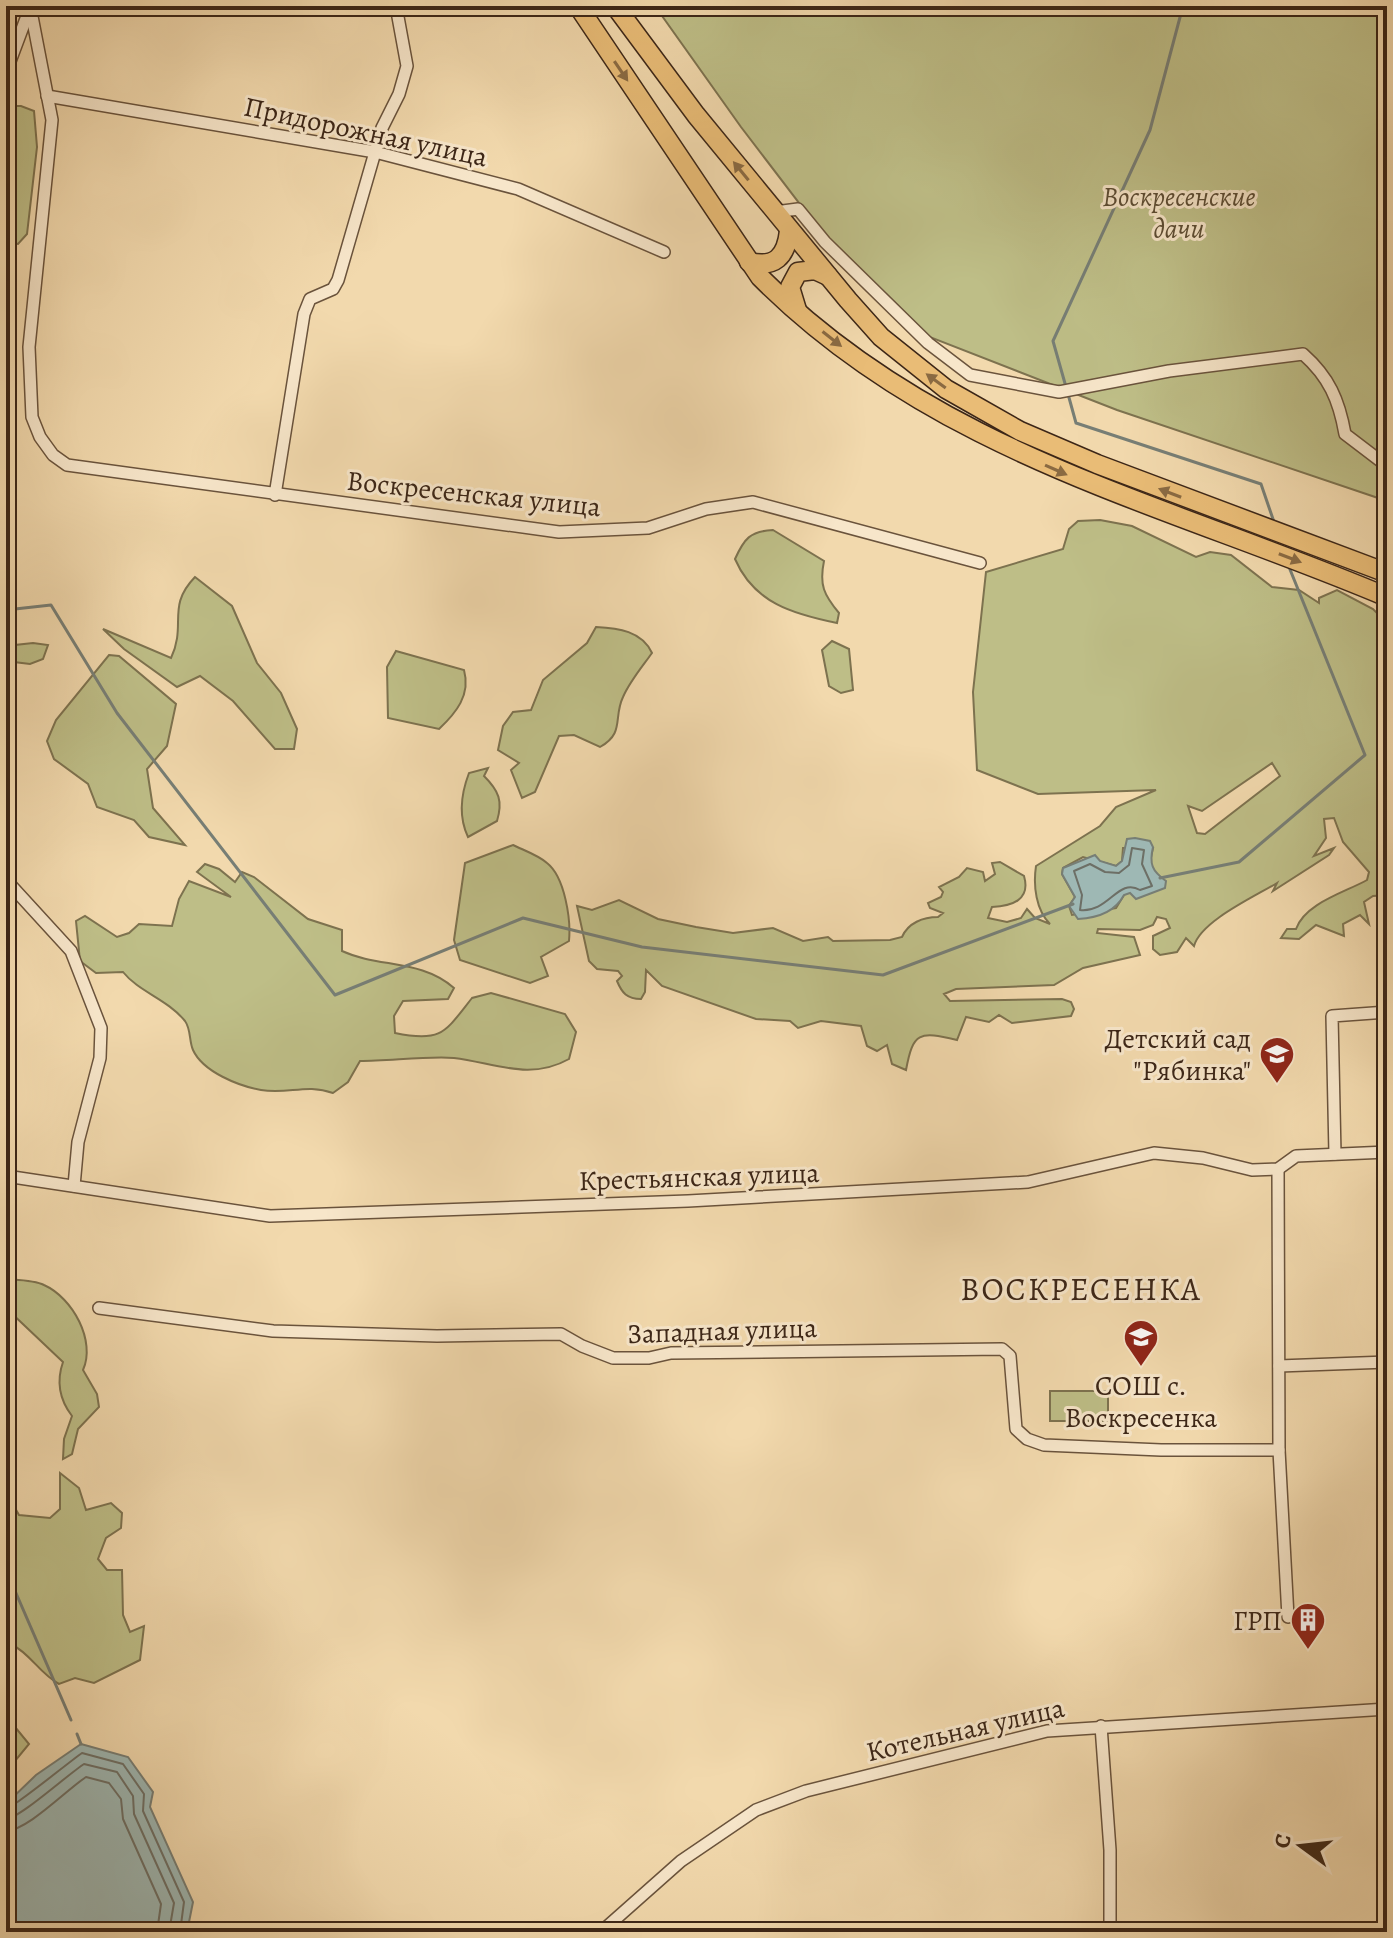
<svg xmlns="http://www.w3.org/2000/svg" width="1393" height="1938" font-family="Alegreya,serif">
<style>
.green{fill:#bebe87;stroke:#7d724f;stroke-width:2;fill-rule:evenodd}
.water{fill:#9eb8b4;stroke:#777e75;stroke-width:2}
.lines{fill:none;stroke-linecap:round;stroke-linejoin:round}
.shore{stroke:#6d6f66;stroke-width:2}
.stream{stroke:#777e75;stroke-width:3}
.minor-casing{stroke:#6a533c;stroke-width:14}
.primary-casing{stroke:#3c2617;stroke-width:21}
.minor{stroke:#f7e6ca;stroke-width:11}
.primary{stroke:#e9bc76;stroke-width:18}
.oneway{fill:#8a6a42}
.labels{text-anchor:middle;stroke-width:6;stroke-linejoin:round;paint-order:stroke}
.street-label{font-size:28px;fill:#3c2617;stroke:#f7e6ca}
.park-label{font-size:28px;font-style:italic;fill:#5c4c33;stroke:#f7e6ca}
.poi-label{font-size:28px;fill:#3c2617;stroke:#f7e6ca;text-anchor:end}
.quarter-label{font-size:32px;letter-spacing:2px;fill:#3c2617;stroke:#f7e6ca}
</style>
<rect width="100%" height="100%" fill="#f2d9ad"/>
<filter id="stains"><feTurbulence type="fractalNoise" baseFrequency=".0025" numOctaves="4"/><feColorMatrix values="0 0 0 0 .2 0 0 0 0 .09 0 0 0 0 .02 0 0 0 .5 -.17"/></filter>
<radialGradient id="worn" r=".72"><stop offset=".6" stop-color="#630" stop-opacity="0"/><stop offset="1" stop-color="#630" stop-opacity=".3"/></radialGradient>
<g class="green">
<path d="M 655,6 L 1387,6 L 1387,501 L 1117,410 L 927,336 L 851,271 L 741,127 Z"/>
<path d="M 6,106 L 21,106 L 34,111 L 37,147 L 27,234 L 18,244 L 6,242 Z"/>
<path d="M 1100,520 L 1132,526 L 1196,557 L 1210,552 L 1231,555 L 1272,587 L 1299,590 L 1319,603 L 1319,598 L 1337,590 L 1373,609 L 1387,623 L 1387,895 L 1373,896 L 1364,902 L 1369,924 L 1360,915 L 1343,924 L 1344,936 L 1316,925 L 1299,939 L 1281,938 L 1287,929 L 1296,929 C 1305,903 1346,892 1367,880 L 1369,872 L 1343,842 L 1334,818 L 1324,819 L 1326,838 L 1314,856 L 1334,848 L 1329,855 L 1273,891 L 1277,883 C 1254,897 1201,921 1194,946 L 1186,938 L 1177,952 L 1160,955 L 1153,949 L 1153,936 L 1170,928 L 1166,919 L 1157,917 L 1153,925 L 1140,930 L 1098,929 L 1097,933 L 1134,937 L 1140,955 L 1083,968 L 1054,985 L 956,989 L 944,994 L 950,1001 L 1062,999 L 1071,1002 L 1074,1009 L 1071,1016 L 1012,1023 L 999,1015 L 989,1022 L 966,1017 L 957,1040 C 919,1031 913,1032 906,1070 L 892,1064 L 887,1045 L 877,1051 L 867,1046 L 861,1026 L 821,1021 L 798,1028 L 790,1021 L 756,1019 L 662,986 L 646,970 L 645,992 L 641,999 C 627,999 622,993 617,981 L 622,976 L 618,971 L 597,969 L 589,961 L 577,906 L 592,910 L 619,900 L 658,919 L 696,927 L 733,933 L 773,928 L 803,941 L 828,937 L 833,941 L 890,940 L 902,937 C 908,923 923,917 938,917 L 943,913 L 930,908 L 928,903 L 941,897 L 943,892 L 939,887 L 959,877 L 967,868 L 983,872 L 985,881 L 995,874 L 992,863 L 1000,862 L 1024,876 C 1031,900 1012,906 992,907 L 988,918 L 1007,922 L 1021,918 L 1027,909 L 1035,918 L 1050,924 C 1036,910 1033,886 1036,866 L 1100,826 L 1116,807 L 1156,790 L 1038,794 L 977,770 L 973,692 L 986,572 L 1063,549 L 1069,529 L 1078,521 ZM 1272,763 L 1280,776 L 1205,834 L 1197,833 L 1188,806 L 1202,811 ZM 1123,848 L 1153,848 L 1150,862 L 1155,873 L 1124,895 L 1116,908 L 1072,915 L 1069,906 L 1075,897 L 1062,874 L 1063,868 L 1083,857 L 1116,866 L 1122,861 Z"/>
<path d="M 773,530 L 824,561 C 819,585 824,595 839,613 L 837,623 C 793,614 754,603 735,559 C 744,539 750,531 773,530 Z"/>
<path d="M 195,577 L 232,606 L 257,663 L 281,693 L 297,729 L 294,749 L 275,749 L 233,701 L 200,676 L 177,687 L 124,649 L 103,629 L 171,658 C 187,624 166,607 195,577 Z"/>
<path d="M 596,627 C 618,628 642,631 652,653 C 642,667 630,681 623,697 C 613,718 625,733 600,747 L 574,735 L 559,736 L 535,792 L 522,798 L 511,770 L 519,763 L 498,750 L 503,726 L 513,712 L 531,710 L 543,680 L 587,643 Z"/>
<path d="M 832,641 L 849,649 L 853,690 L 841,693 L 829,686 L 822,650 Z"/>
<path d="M 33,643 L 48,645 L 43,659 L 30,664 L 6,661 L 6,646 Z"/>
<path d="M 396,651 L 464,670 C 471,695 456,713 439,729 L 388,718 L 387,667 Z"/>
<path d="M 109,655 L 119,656 L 176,704 L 167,746 L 147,769 L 153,808 L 185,845 L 149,837 L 134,820 L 97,807 L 88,784 L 54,759 L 47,741 L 56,720 Z"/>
<path d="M 488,768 L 484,776 C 499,791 503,801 497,821 L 468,837 C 458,816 461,794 469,773 Z"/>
<path d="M 513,845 C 523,850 538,855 547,863 C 565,877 571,920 569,941 L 541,957 L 548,976 L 530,983 L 460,960 L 454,940 L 465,863 Z"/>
<path d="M 205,864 L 219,869 L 235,882 L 242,872 L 254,877 L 308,919 L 342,930 L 342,951 C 379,968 421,959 454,988 L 448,999 L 403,1001 L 394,1016 L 395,1033 C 442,1043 445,1032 472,998 L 491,993 L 565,1014 L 576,1032 L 569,1059 C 530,1081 495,1063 454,1058 C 427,1056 389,1061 360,1061 L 348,1082 L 333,1093 C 306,1083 288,1095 261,1090 C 239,1086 203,1072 193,1050 C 189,1041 191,1029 185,1021 C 167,999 139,992 123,972 L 96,973 L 80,961 L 76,921 L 85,916 L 117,937 L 129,933 L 139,924 L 172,926 L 179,899 L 189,881 L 231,897 L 197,872 Z"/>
<path d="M 6,1279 C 18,1280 34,1280 44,1285 C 73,1298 96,1341 83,1370 L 97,1394 L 99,1407 L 78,1429 L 72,1454 L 63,1459 L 64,1439 L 72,1416 C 59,1399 56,1382 63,1362 L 6,1308 Z"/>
<rect x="1050" y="1391" width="58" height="30"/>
<path d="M 60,1473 L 79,1488 L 86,1510 L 111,1503 L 122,1513 L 121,1528 L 106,1538 L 98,1559 L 107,1570 L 122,1570 L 123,1615 L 130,1632 L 144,1626 L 140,1660 L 94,1683 L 75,1678 L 59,1684 C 39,1673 31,1654 11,1644 L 6,1648 L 6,1492 L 19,1515 L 50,1518 L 60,1509 Z"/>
<path d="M 6,1716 L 29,1744 L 6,1772 Z"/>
</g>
<g class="water">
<path d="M 1135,838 L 1150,841 L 1153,847 C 1149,864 1152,871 1166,881 L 1165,888 L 1136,899 L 1130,893 L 1124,895 C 1115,912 1098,918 1078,919 L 1069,906 L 1075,897 L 1062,874 L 1063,868 L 1095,855 L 1100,861 L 1116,866 L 1122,861 L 1127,839 Z"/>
<path d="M 81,1744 L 128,1757 L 153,1792 L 150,1807 L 193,1902 L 187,1932 L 6,1932 L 6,1804 L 36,1775 Z"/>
</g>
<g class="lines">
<g class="shore">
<path d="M 1132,848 L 1144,850 L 1142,864 L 1152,886 L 1140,890 C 1118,877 1109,913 1080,910 L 1082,895 L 1074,871 L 1090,864 L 1105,872 L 1119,873 L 1129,865 Z"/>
<path d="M 6,1809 C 13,1808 69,1762 82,1753 L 123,1764 L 144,1794 L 143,1811 L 184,1902 L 180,1932"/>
<path d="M 6,1819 C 20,1818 67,1775 84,1764 L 117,1772 L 133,1796 L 134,1814 L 174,1903 L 169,1932"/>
<path d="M 6,1831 C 28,1830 65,1791 86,1777 L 109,1783 L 121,1799 L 123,1819 L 161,1904 L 157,1932"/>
</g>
<g class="stream">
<path d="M 1066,387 L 1053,341 L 1150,130 L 1183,6"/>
<path d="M 1068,394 L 1076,423 L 1261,484 L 1274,522"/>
<path d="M 6,610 L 51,605 L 117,713 L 335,995 L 523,918 L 642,947 L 883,975 L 1073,904"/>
<path d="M 1160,878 L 1239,862 L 1365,755 L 1289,567"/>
<path d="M 6,1570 L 71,1720"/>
<path d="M 77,1734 L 81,1744"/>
</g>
<g class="minor-casing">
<g id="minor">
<path d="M 30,6 L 52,120 L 29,347 L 32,417 L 40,437 L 53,455 L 67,465 L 559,532 L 648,528 L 706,509 L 753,502 L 980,563"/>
<path d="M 6,72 L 30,8"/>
<path d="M 47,96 L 375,152 L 518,189 L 664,252"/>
<path d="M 775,212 L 798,209 L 825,242 L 928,343 L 970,375 L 1059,392 L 1169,371 L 1303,354 C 1329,377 1339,400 1345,434 L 1387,466"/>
<path d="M 275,495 L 304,314 L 310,299 L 333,289 L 338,280 L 382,128 L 399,94 L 407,66 L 396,6"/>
<path d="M 6,880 L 71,951 L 101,1028 L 100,1058 L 78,1142 L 74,1186"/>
<path d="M 1335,1154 L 1332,1016 L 1387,1012"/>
<path d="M 1278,1169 L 1279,1450 L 1288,1617"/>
<path d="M 6,1176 L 270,1216 L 688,1201 L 1028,1182 L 1154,1153 L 1203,1158 L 1252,1170 L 1278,1169 L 1296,1156 L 1387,1152"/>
<path d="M 99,1308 L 273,1331 L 437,1336 L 561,1334 L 582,1346 L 613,1358 L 649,1358 L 671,1353 L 1002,1349 L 1010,1356 L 1016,1429 L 1027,1439 L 1044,1445 L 1161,1450 L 1279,1450"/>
<path d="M 1279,1366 L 1387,1362"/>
<path d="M 1101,1726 L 1110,1850 L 1110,1932"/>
<path d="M 601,1932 L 681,1861 L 756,1810 L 806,1791 L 1047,1731 L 1387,1709"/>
</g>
</g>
<g class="primary-casing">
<g id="primary">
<path d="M 578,6 L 760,277 C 936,454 1165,503 1387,597"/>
<path d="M 615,6 L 696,115 L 848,300 L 881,337 L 946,389 L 1020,431 L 1097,464 L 1387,573"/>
<path d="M 749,262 C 775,268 786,257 789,231"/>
<path d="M 797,310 L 790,287 L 798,272 L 815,270 L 828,276"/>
</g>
</g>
<use href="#minor" class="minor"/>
<use href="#primary" class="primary"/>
</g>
<defs><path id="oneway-solid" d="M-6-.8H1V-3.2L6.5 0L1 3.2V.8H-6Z" transform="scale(2)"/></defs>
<g class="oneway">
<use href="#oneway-solid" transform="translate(621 71) rotate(56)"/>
<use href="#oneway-solid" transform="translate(741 171) rotate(-129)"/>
<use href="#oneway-solid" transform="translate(832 339) rotate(38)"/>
<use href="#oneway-solid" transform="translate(936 381) rotate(-144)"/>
<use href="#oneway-solid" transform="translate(1056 470) rotate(24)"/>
<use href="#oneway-solid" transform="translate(1170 493) rotate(-159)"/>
<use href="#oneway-solid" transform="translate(1290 558) rotate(21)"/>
</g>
<defs>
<g id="school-pin" transform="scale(1.8)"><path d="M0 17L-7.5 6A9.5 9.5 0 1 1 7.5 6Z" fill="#8f2418" stroke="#f7e6ca"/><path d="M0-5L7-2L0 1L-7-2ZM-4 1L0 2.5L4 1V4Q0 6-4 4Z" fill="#fff"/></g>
<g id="building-pin" transform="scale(1.8)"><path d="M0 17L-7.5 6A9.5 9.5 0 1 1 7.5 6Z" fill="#8f2418" stroke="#f7e6ca"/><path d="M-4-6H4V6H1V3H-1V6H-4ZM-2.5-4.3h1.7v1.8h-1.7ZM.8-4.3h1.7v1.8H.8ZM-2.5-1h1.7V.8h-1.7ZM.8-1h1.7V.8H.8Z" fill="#fff"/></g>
</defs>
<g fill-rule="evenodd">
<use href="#school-pin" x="1277" y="1054"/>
<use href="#school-pin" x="1141" y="1337"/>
<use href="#building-pin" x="1308" y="1620"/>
</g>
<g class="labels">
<g class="street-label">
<text transform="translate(366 131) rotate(12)" y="10">Придорожная улица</text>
<text transform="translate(474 493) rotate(6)" y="10">Воскресенская улица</text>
<text transform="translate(699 1176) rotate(-2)" y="10">Крестьянская улица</text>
<text transform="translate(722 1330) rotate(-2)" y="10">Западная улица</text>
<text transform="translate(965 1729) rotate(-13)" y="10">Котельная улица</text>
</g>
<g class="park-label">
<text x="1179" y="206">Воскресенские<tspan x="1179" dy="32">дачи</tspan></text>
</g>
<g class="poi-label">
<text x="1251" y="1048">Детский сад<tspan x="1251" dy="32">"Рябинка"</tspan></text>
<text x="1141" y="1395" text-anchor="middle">СОШ с.<tspan x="1141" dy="32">Воскресенка</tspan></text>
<text x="1282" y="1630">ГРП</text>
</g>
<g class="quarter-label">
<text x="1081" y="1300">ВОСКРЕСЕНКА</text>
</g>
</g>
<rect width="1393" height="1938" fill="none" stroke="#f2d9ad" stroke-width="32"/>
<rect x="8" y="8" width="1377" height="1922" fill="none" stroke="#3c2617" stroke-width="4"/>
<rect x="16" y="16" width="1361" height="1906" fill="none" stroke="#3c2617" stroke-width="2"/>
<g transform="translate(1301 1846) rotate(285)" stroke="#f7e6ca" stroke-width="6" paint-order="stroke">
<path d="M0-6L14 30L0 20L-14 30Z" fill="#3c2617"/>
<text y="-12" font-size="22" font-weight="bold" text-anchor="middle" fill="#3c2617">С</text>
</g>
<rect width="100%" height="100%" filter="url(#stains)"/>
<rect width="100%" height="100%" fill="url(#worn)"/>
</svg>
